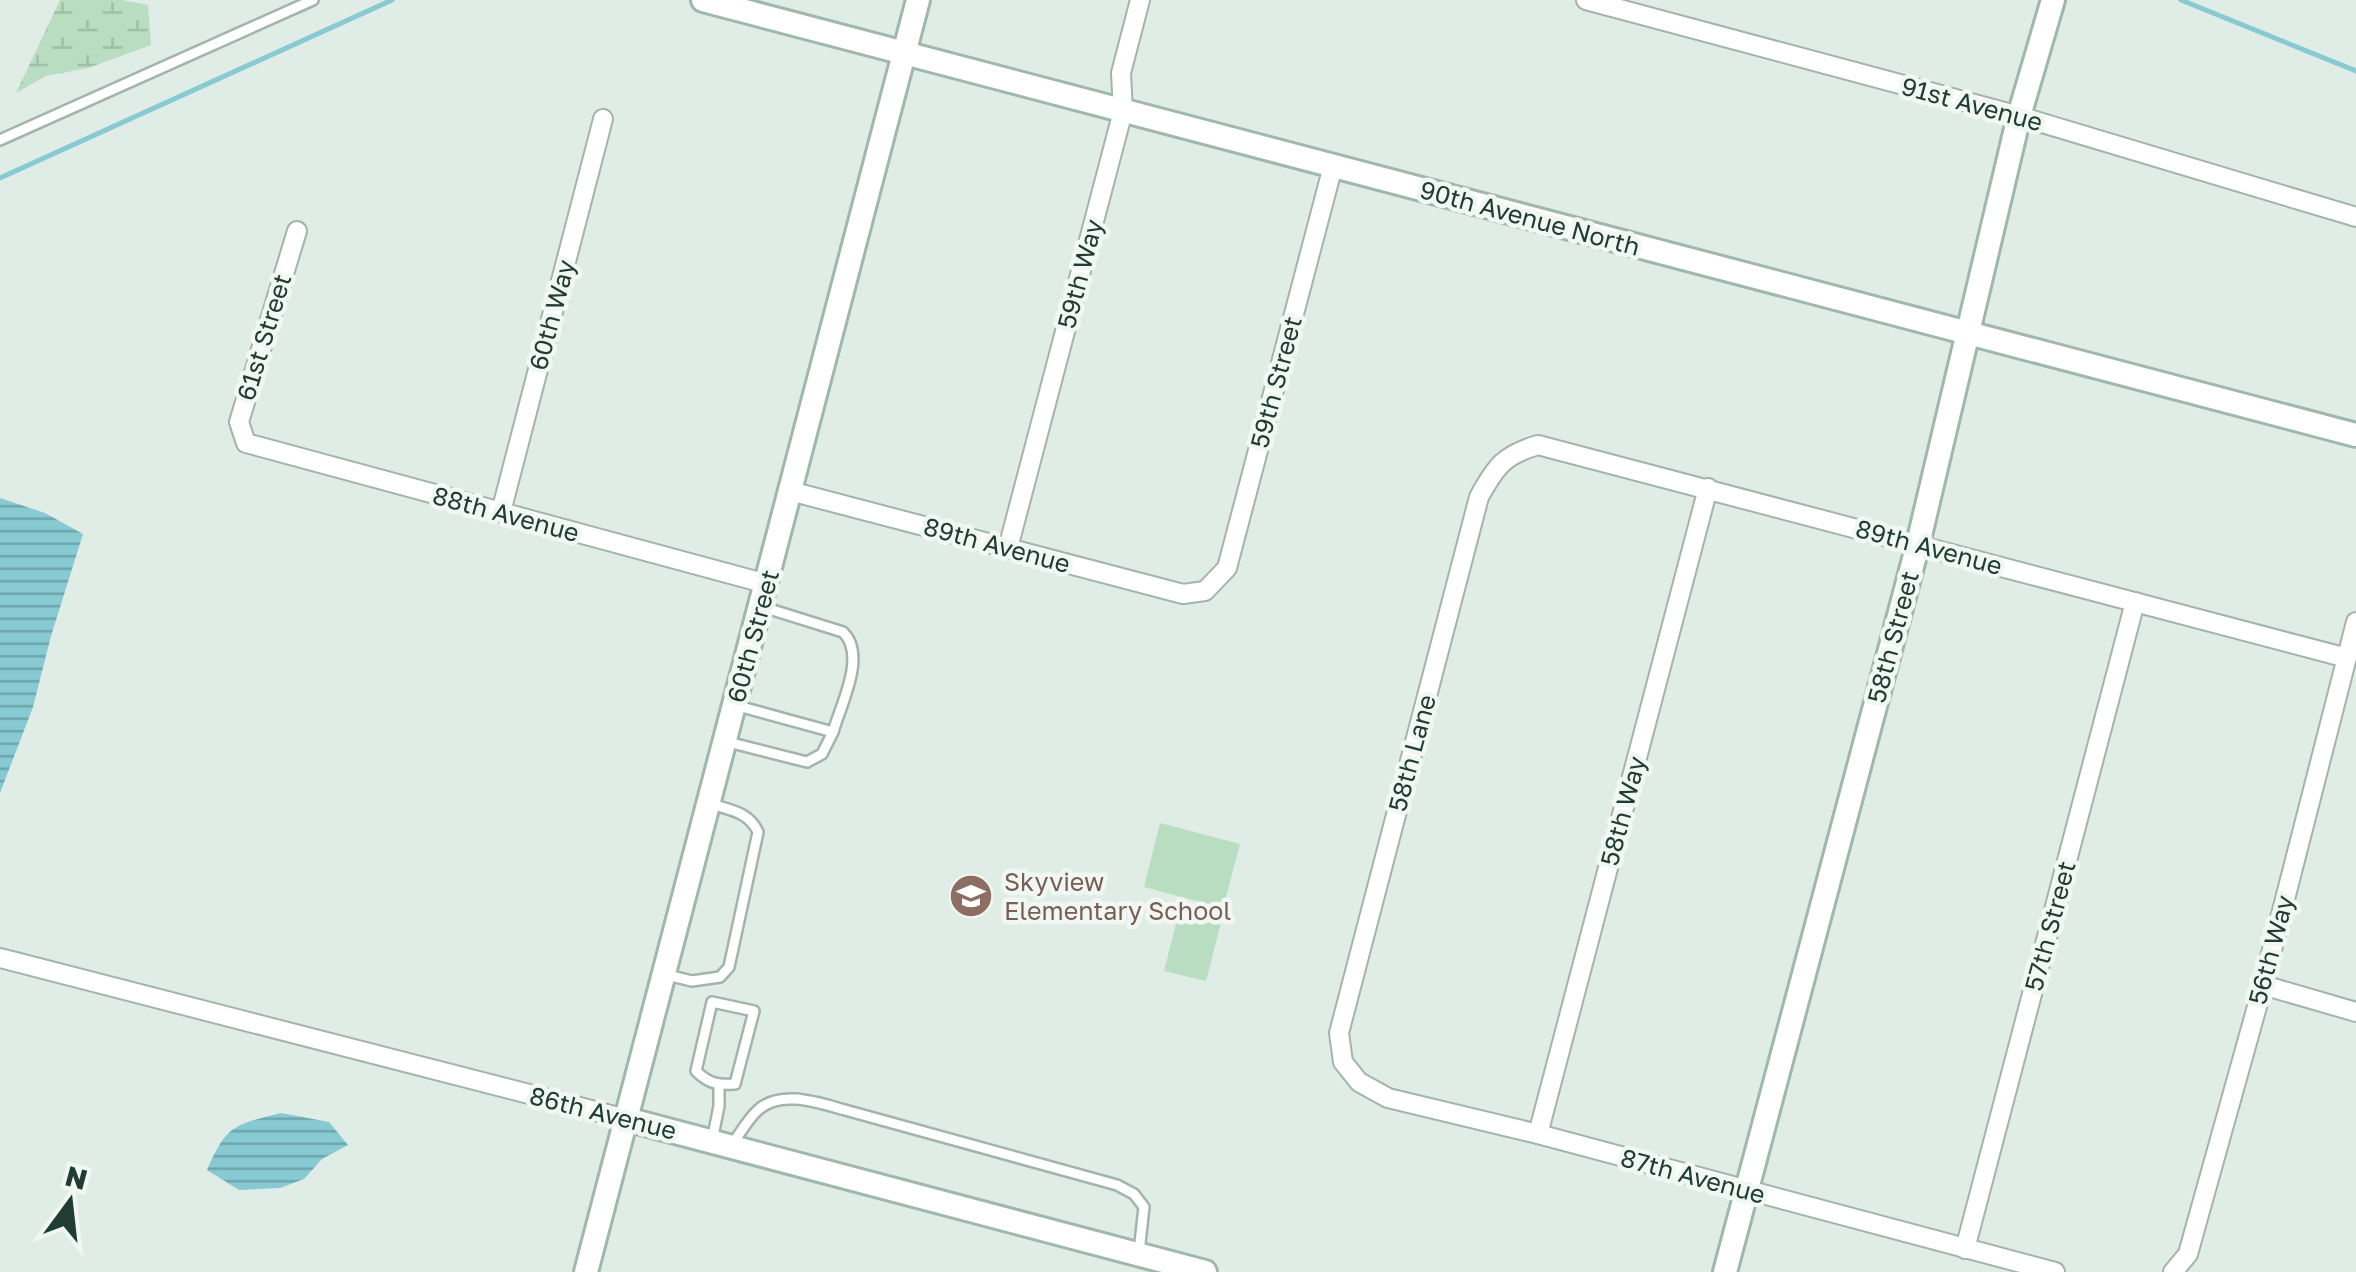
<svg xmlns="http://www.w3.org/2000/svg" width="2356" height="1272" font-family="'Golos Text',sans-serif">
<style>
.wetland{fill:url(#wetland-marsh)}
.pitch{fill:#b9ddc1}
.water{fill:url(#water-rules)}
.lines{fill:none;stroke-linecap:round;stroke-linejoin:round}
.stream{stroke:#87cad2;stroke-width:5}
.lane-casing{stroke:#a3b4ad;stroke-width:14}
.street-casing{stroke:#a3b4ad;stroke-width:22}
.secondary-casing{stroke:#9fb8ae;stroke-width:28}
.lane{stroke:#fff;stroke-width:9}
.street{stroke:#fff;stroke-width:18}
.secondary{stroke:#fff;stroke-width:22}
.labels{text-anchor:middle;stroke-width:9;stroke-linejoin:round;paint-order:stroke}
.street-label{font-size:25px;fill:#213c34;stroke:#f1f8f4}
.education-label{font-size:25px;fill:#785e54;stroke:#f1f8f4;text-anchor:start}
</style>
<defs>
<pattern id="wetland-marsh" width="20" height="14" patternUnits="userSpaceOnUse" patternTransform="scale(2.5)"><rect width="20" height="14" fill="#b9ddc1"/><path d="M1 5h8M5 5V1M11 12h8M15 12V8" fill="none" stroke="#9fbfa6"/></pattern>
<pattern id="water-rules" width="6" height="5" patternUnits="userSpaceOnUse" patternTransform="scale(2.5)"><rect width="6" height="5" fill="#87cad2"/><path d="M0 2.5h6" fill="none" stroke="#6ea5ab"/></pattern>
</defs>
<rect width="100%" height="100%" fill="#e0ece6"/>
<path class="wetland" d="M 60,0 L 122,0 L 148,5 L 151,45 L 88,68 L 46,76 L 16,93 Z"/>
<g class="pitch">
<path d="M 1160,823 L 1240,844 L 1223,908 L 1144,887 Z"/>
<path d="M 1181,904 L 1223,915 L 1206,981 L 1164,971 Z"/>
</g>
<g class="water">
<path d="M 0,498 L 45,513 L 83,534 L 51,636 L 33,707 L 0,793 Z"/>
<path d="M 281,1113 L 329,1122 L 348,1145 L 322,1159 L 304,1179 L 280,1188 L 239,1190 L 207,1170 C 227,1124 234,1125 281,1113 Z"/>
</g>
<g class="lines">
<g class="stream">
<path d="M 2181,0 L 2356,71"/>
<path d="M 0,178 L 392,0"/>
</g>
<g class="lane-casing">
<g id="lane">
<path d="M 0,140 L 313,0"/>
<path d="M 738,706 L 833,732 C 841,704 867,655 843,632 L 763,607"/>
<path d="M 728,742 L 807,762 L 822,754 L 833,732"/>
<path d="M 667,975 L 692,981 L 720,977 L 729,967 L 758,832 C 749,812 730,810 711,804"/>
<path d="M 712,1002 L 754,1011 L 735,1084 C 718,1085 709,1084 696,1071 Z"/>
<path d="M 712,1141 L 719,1106 L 719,1085"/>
<path d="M 733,1143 C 741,1132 748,1119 758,1110 C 781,1089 819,1103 845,1110 L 1117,1185 L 1134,1194 L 1144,1207 L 1139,1252"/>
</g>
</g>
<g class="street-casing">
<g id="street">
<path d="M 1586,0 L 2019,116 L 2356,217"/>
<path d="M 297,231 L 239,422 L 246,443 L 767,584"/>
<path d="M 790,491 L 1183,594 L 1205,591 L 1227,568 L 1333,166"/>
<path d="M 501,512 L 603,119"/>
<path d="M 1008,548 L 1123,111 L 1121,73 L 1140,0"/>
<path d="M 0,958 L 626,1119"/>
<path d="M 2263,985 L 2356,1012"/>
<path d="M 1538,1134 L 1708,488"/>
<path d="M 1965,1249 L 2135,602"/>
<path d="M 2055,1272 L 1538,1134 L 1388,1098 L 1359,1082 L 1343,1062 L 1339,1033 L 1479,497 C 1496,466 1504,455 1538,445 L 2347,658"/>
<path d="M 2173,1272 L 2188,1254 L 2263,985 L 2356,622"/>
</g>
</g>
<g class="secondary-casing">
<g id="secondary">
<path d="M 703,0 L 2356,435"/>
<path d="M 626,1119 L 1205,1272"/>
<path d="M 586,1272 L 918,0"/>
<path d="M 1725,1272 L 1918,544 L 2019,116 L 2053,0"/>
</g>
</g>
<use href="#lane" class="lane"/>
<use href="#street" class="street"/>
<use href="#secondary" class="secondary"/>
</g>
<defs>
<g id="school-disc" transform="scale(2.25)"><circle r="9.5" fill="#8d6e63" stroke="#f1f8f4"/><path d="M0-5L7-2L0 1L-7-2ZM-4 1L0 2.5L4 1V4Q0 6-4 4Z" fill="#fff"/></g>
</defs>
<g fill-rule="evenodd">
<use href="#school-disc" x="971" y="896"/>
</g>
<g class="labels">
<g class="street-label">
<text transform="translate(1972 104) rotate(15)" y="9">91st Avenue</text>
<text transform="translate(1530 218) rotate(15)" y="9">90th Avenue North</text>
<text transform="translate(1080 274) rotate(-75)" y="9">59th Way</text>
<text transform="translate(552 315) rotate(-75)" y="9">60th Way</text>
<text transform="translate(264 337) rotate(-73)" y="9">61st Street</text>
<text transform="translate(1276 382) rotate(-75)" y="9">59th Street</text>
<text transform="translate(506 514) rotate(15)" y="9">88th Avenue</text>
<text transform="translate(997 545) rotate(15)" y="9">89th Avenue</text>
<text transform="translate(1929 547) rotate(15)" y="9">89th Avenue</text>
<text transform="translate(753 636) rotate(-75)" y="9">60th Street</text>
<text transform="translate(1893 637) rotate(-75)" y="9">58th Street</text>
<text transform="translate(1412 753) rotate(-75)" y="9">58th Lane</text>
<text transform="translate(1623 811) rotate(-75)" y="9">58th Way</text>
<text transform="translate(2050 926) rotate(-75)" y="9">57th Street</text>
<text transform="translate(2271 950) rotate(-75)" y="9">56th Way</text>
<text transform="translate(603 1113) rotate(14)" y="9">86th Avenue</text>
<text transform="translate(1693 1176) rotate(15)" y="9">87th Avenue</text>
</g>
<g class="education-label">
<text x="1004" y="891">Skyview<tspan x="1004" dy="29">Elementary School</tspan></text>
</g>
</g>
<g transform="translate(70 1202) rotate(15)" stroke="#f1f8f4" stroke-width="8" paint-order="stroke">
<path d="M0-8L18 38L0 25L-18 38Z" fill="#213c34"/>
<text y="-15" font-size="28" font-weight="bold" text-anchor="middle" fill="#213c34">N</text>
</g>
</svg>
